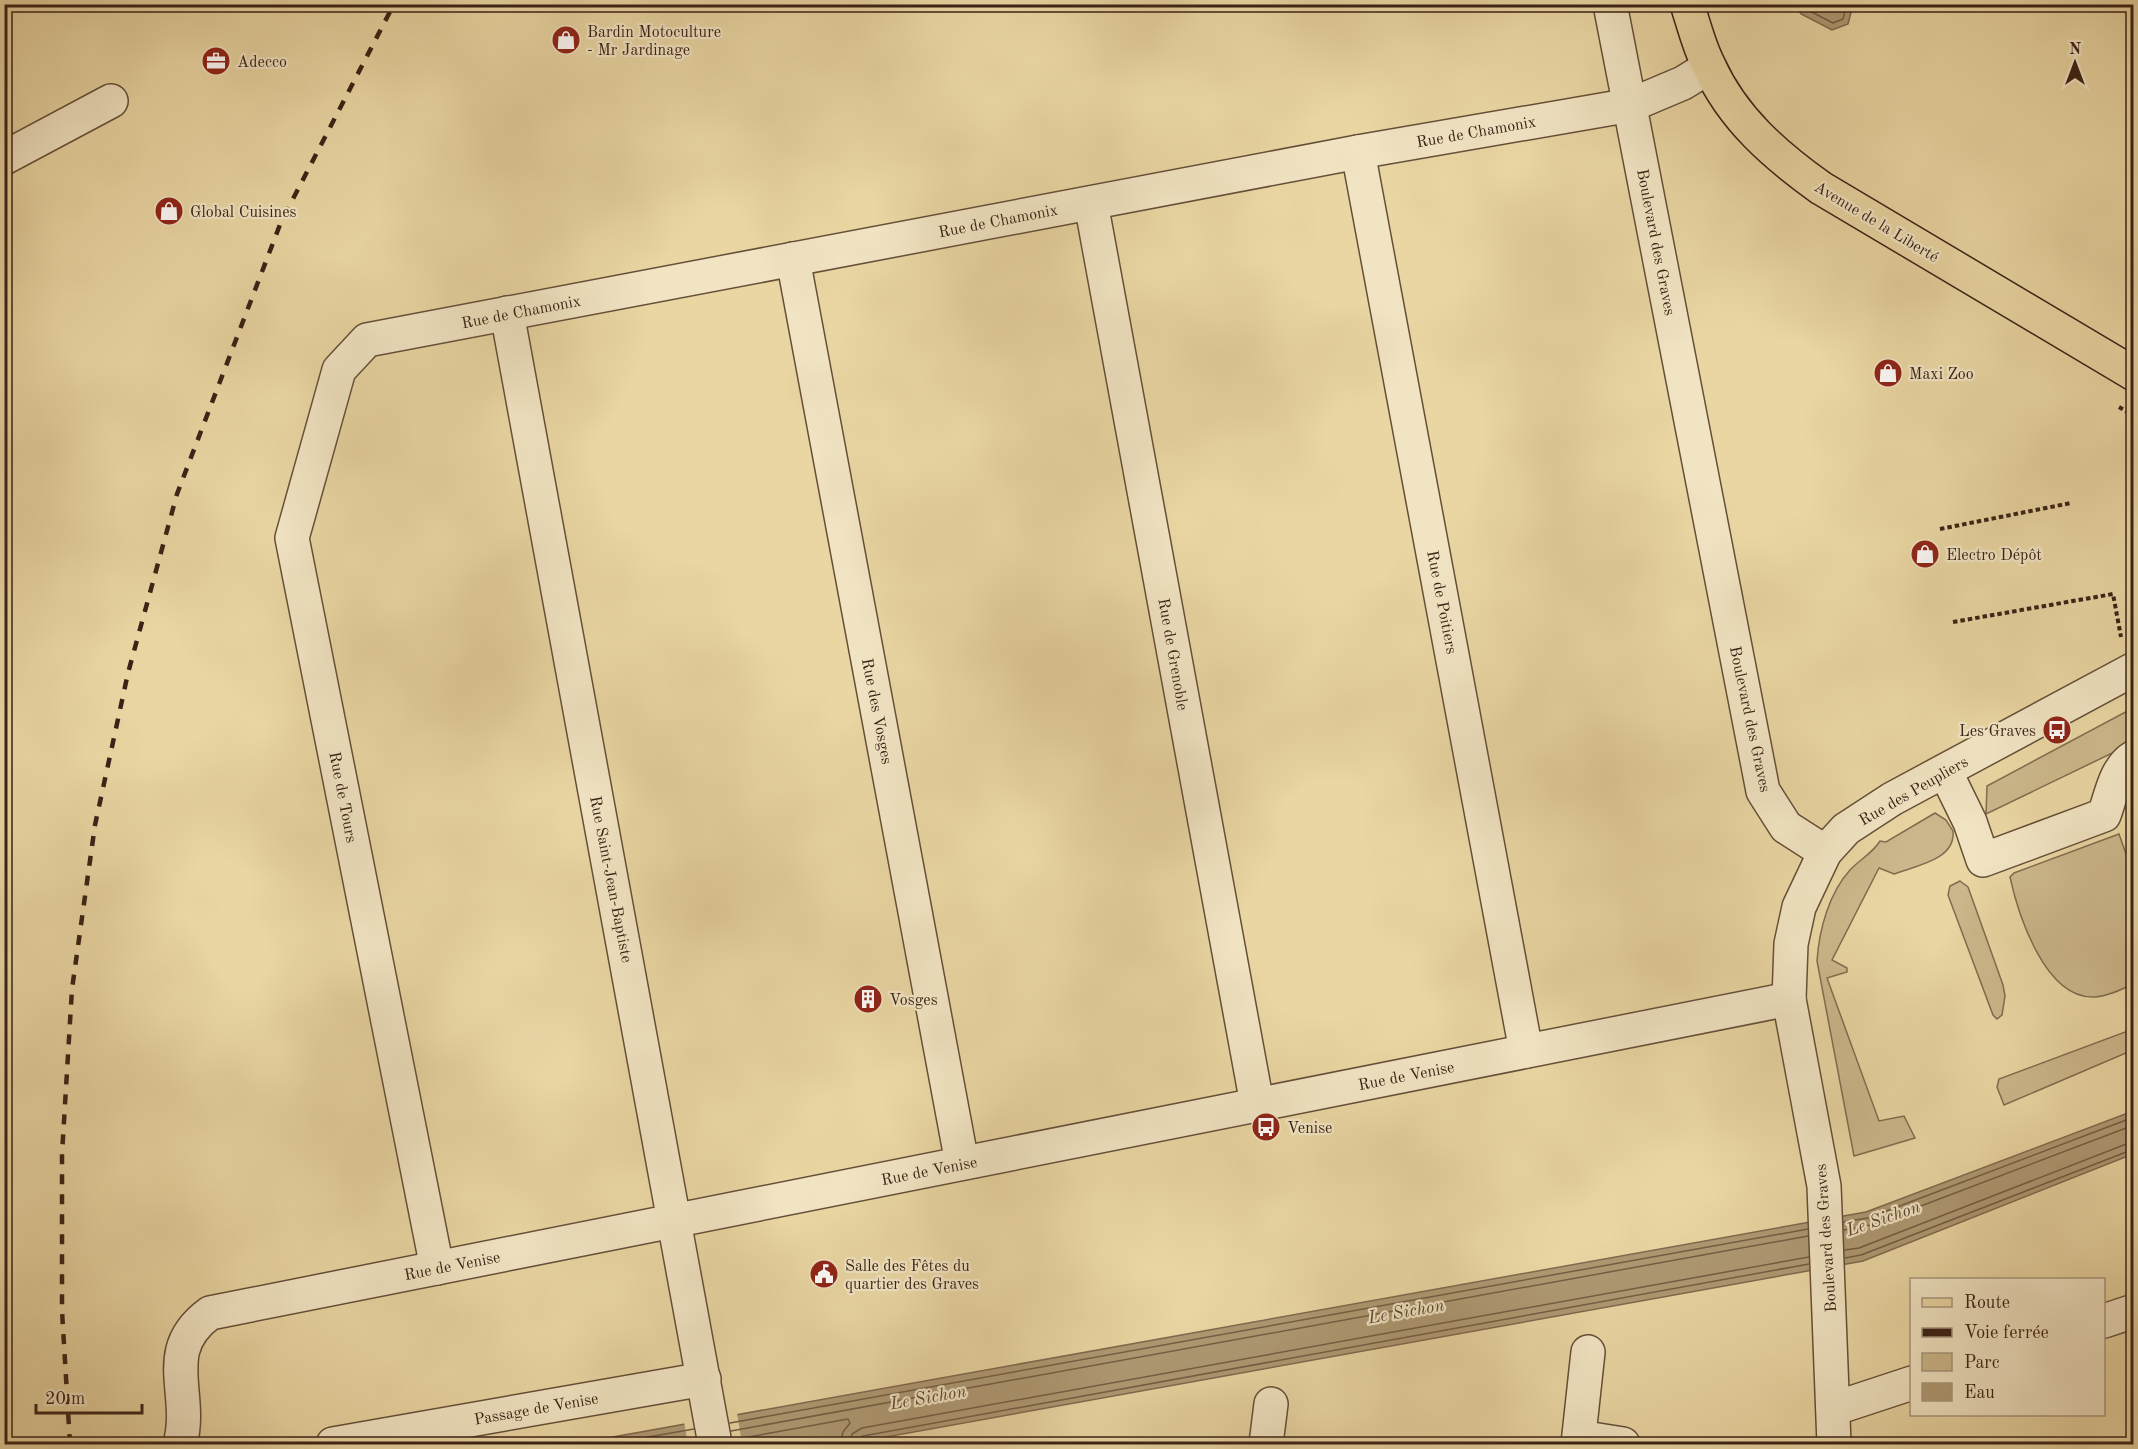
<svg xmlns="http://www.w3.org/2000/svg" width="2138" height="1449" font-family="'Old Standard TT',serif">
<style>
.green{fill:#cbb78b;stroke:#826c50;stroke-width:1.5}
.water{fill:#ae9973;stroke:#80694e;stroke-width:1.5}
.pier{fill:#e9d6a3}
.lines{fill:none;stroke-linecap:round;stroke-linejoin:round}
.shore{stroke:#745e44;stroke-width:1.5}
.minor-casing{stroke:#664f39;stroke-width:36}
.major-casing{stroke:#3a2216;stroke-width:36}
.path{stroke:#3a2216;stroke-width:4;stroke-dasharray:4.5 3;stroke-linecap:butt}
.minor{stroke:#f1e4c3;stroke-width:33}
.major{stroke:#e9d6a3;stroke-width:33}
.rail{stroke:#3a2216;stroke-width:4.5;stroke-dasharray:10 10;stroke-linecap:butt}
.labels{text-anchor:middle;stroke-width:4.5;stroke-linejoin:round;paint-order:stroke}
.poi-label{font-size:16px;fill:#3a2216;stroke:#f1e4c3;text-anchor:start}
.street-label{font-size:16px;fill:#3a2216;stroke:#f1e4c3}
.water-label{font-size:18px;font-style:italic;fill:#5d4632;stroke:#f1e4c3}
</style>
<rect width="100%" height="100%" fill="#e9d6a3"/>
<filter id="stains"><feTurbulence type="fractalNoise" baseFrequency=".00333" numOctaves="4"/><feColorMatrix values="0 0 0 0 .2 0 0 0 0 .09 0 0 0 0 .02 0 0 0 .5 -.17"/></filter>
<radialGradient id="worn" r=".72"><stop offset=".6" stop-color="#630" stop-opacity="0"/><stop offset="1" stop-color="#630" stop-opacity=".3"/></radialGradient>
<g class="green">
<path d="M 2133,708 L 2133,743 L 1986,814 L 1987,786 Z"/>
<path d="M 1935,813 L 1946,820 L 1953,831 C 1956,860 1915,866 1894,874 L 1879,868 L 1832,960 L 1847,968 L 1847,972 L 1827,978 L 1879,1121 L 1904,1116 L 1915,1138 L 1854,1156 L 1817,961 C 1819,930 1829,893 1850,870 C 1859,860 1873,853 1880,841 L 1886,842 Z"/>
<path d="M 2119,834 L 2133,874 L 2133,984 C 2122,989 2107,997 2094,997 C 2045,999 2018,914 2010,877 L 2014,873 Z"/>
<path d="M 1960,881 L 1968,887 L 2003,985 L 2005,996 L 2002,1015 L 1997,1019 L 1993,1015 L 1948,895 L 1950,886 Z"/>
<path d="M 2133,1029 L 2133,1050 L 2004,1105 L 1997,1087 L 1999,1079 Z"/>
</g>
<g class="water">
<path d="M 1795,5 L 1853,4 L 1853,5 L 1848,24 L 1832,30 L 1801,14 Z"/>
<path d="M 2133,1111 L 2133,1154 L 1863,1261 L 847,1444 L 574,1444 L 1866,1212 Z"/>
</g>
<path class="pier" d="M 737,1413 L 742,1444 L 688,1444 L 684,1422 Z"/>
<g class="lines">
<g class="shore">
<path d="M 1802,4 L 1806,9 L 1833,23 L 1843,19 L 1847,4"/>
<path d="M 1843,1222 L 1868,1218 L 2134,1117"/>
<path d="M 1844,1230 L 1871,1225 L 2134,1125"/>
<path d="M 1845,1250 L 1859,1248 L 2134,1141"/>
<path d="M 1845,1258 L 1861,1255 L 2134,1149"/>
<path d="M 730,1423 L 1808,1229"/>
<path d="M 731,1431 L 1808,1236"/>
<path d="M 732,1440 L 848,1419 L 850,1423 L 843,1432 L 840,1444"/>
<path d="M 608,1444 L 694,1429"/>
<path d="M 849,1444 L 852,1434 L 862,1428 L 1809,1257"/>
<path d="M 857,1444 L 858,1439 L 863,1436 L 1809,1264"/>
</g>
<g class="minor-casing">
<g id="minor">
<path d="M 1610,4 L 1763,791 L 1786,827 L 1825,852"/>
<path d="M 1358,152 L 1526,1051"/>
<path d="M 4,158 L 111,101"/>
<path d="M 1091,203 L 1257,1104"/>
<path d="M 793,259 L 962,1163"/>
<path d="M 507,313 L 715,1444"/>
<path d="M 1945,771 L 1970,822 L 1983,860 L 2104,815 C 2111,797 2115,768 2134,757"/>
<path d="M 437,1268 L 292,538 L 339,370 L 367,340 L 1358,152 L 1631,105 L 1683,83 L 1709,67"/>
<path d="M 2104,1321 L 2134,1311"/>
<path d="M 1833,1409 L 1912,1383"/>
<path d="M 1579,1437 L 1623,1444"/>
<path d="M 180,1444 C 194,1393 158,1351 210,1313 L 1789,999"/>
<path d="M 333,1444 L 704,1379"/>
<path d="M 1266,1444 L 1271,1404"/>
<path d="M 1578,1444 L 1588,1352"/>
<path d="M 1834,1444 L 1824,1186 L 1789,999 L 1791,944 L 1799,907 L 1825,852 L 1846,829 L 1892,799 L 2134,669"/>
</g>
</g>
<g class="major-casing">
<path id="major" d="M 1687,4 C 1694,25 1699,47 1709,66 C 1733,119 1775,155 1821,188 L 2134,374"/>
</g>
<g class="path">
<path d="M 2119,407 L 2134,416"/>
<path d="M 1940,529 L 2071,503"/>
<path d="M 1953,622 L 2113,594 L 2121,637"/>
</g>
<use href="#minor" class="minor"/>
<use href="#major" class="major"/>
<path class="rail" d="M 70,1444 L 62,1311 L 62,1154 L 72,989 L 95,825 L 128,673 L 177,494 L 281,222 L 394,4"/>
</g>
<defs>
<g id="shop-disc" transform="scale(1.5)"><circle r="9.5" fill="#8f2418" stroke="#f1e4c3"/><path d="M-5-2.5h2.3a2.7 3.5 0 0 1 5.4 0H5L5.5 6h-11ZM-1.5-2.5h3a1.5 2.3 0 0 0-3 0Z" fill="#fff"/></g>
<g id="office-disc" transform="scale(1.5)"><circle r="9.5" fill="#8f2418" stroke="#f1e4c3"/><path d="M-6-3h4V-5.5h4V-3h4V5H-6ZM-1-4.5V-3h2v-1.5ZM-6 0V1H6V0Z" fill="#fff"/></g>
<g id="bus-disc" transform="scale(1.5)"><circle r="9.5" fill="#8f2418" stroke="#f1e4c3"/><path d="M-5-6H5V4H4V6H2V4H-2V6H-4V4H-5ZM-3.5-4V0h7V-4ZM-3.5 1.2v1.5H-2V1.2ZM2 1.2v1.5H3.5V1.2Z" fill="#fff"/></g>
<g id="building-disc" transform="scale(1.5)"><circle r="9.5" fill="#8f2418" stroke="#f1e4c3"/><path d="M-4-6H4V6H1V3H-1V6H-4ZM-2.5-4.3h1.7v1.8h-1.7ZM.8-4.3h1.7v1.8H.8ZM-2.5-1h1.7V.8h-1.7ZM.8-1h1.7V.8H.8Z" fill="#fff"/></g>
<g id="civic-disc" transform="scale(1.5)"><circle r="9.5" fill="#8f2418" stroke="#f1e4c3"/><path d="M-.6-6.5H3V-4.5H.6V-3L4-1V1h2V6H-6V1h2V-1L-.6-3ZM-1.2 2.5V6h2.4V2.5Z" fill="#fff"/></g>
</defs>
<g fill-rule="evenodd">
<use href="#shop-disc" x="566" y="40"/>
<use href="#office-disc" x="216" y="61"/>
<use href="#shop-disc" x="169" y="211"/>
<use href="#shop-disc" x="1888" y="373"/>
<use href="#shop-disc" x="1925" y="554"/>
<use href="#bus-disc" x="2057" y="730"/>
<use href="#building-disc" x="868" y="999"/>
<use href="#bus-disc" x="1266" y="1127"/>
<use href="#civic-disc" x="824" y="1274"/>
</g>
<g class="labels">
<g class="poi-label">
<text x="587" y="37">Bardin Motoculture<tspan x="587" dy="18">- Mr Jardinage</tspan></text>
<text x="237" y="67">Adecco</text>
<text x="190" y="217">Global Cuisines</text>
<text x="1909" y="379">Maxi Zoo</text>
<text x="1946" y="560">Electro Dépôt</text>
<text x="2036" y="736" text-anchor="end">Les Graves</text>
<text x="889" y="1005">Vosges</text>
<text x="1287" y="1133">Venise</text>
<text x="845" y="1271">Salle des Fêtes du<tspan x="845" dy="18">quartier des Graves</tspan></text>
</g>
<g class="street-label">
<text transform="translate(1476 131) rotate(-10)" y="6">Rue de Chamonix</text>
<text transform="translate(998 220) rotate(-11)" y="6">Rue de Chamonix</text>
<text transform="translate(1877 221) rotate(31)" y="6">Avenue de la Liberté</text>
<text transform="translate(1657 242) rotate(79)" y="6">Boulevard des Graves</text>
<text transform="translate(521 311) rotate(-11)" y="6">Rue de Chamonix</text>
<text transform="translate(1443 602) rotate(79)" y="6">Rue de Poitiers</text>
<text transform="translate(1174 654) rotate(80)" y="6">Rue de Grenoble</text>
<text transform="translate(878 711) rotate(79)" y="6">Rue des Vosges</text>
<text transform="translate(1751 719) rotate(78)" y="6">Boulevard des Graves</text>
<text transform="translate(1913 790) rotate(-30)" y="6">Rue des Peupliers</text>
<text transform="translate(344 797) rotate(79)" y="6">Rue de Tours</text>
<text transform="translate(612 879) rotate(79)" y="6">Rue Saint-Jean-Baptiste</text>
<text transform="translate(1406 1075) rotate(-11)" y="6">Rue de Venise</text>
<text transform="translate(929 1170) rotate(-11)" y="6">Rue de Venise</text>
<text transform="translate(1825 1238) rotate(-94)" y="6">Boulevard des Graves</text>
<text transform="translate(452 1265) rotate(-11)" y="6">Rue de Venise</text>
<text transform="translate(536 1408) rotate(-10)" y="6">Passage de Venise</text>
</g>
<g class="water-label">
<text transform="translate(1883 1218) rotate(-19)" y="6">Le Sichon</text>
<text transform="translate(1406 1311) rotate(-10)" y="6">Le Sichon</text>
<text transform="translate(928 1397) rotate(-10)" y="6">Le Sichon</text>
</g>
</g>
<rect width="2138" height="1449" fill="none" stroke="#e9d6a3" stroke-width="24"/>
<rect x="6" y="6" width="2126" height="1437" fill="none" stroke="#3a2216" stroke-width="3"/>
<rect x="12" y="12" width="2114" height="1425" fill="none" stroke="#3a2216" stroke-width="1.5"/>
<rect x="1910" y="1278" width="195" height="138" fill="#f1e4c3" stroke="#a8967e" stroke-width="1.5"/>
<rect x="1922" y="1298" width="30" height="9" fill="#e9d6a3" stroke="#a8967e" stroke-width="1.5"/>
<text x="1964" y="1308" font-size="18" fill="#3a2216">Route</text>
<rect x="1922" y="1328" width="30" height="9" fill="#3a2216" stroke="#a8967e" stroke-width="1.5"/>
<text x="1964" y="1338" font-size="18" fill="#3a2216">Voie ferrée</text>
<rect x="1922" y="1353" width="30" height="18" fill="#cbb78b" stroke="#a8967e" stroke-width="1.5"/>
<text x="1964" y="1368" font-size="18" fill="#3a2216">Parc</text>
<rect x="1922" y="1383" width="30" height="18" fill="#ae9973" stroke="#a8967e" stroke-width="1.5"/>
<text x="1964" y="1398" font-size="18" fill="#3a2216">Eau</text>
<g transform="translate(2075 63)" stroke="#f1e4c3" stroke-width="4.5" paint-order="stroke">
<path d="M0-4.5L10 22L0 15L-10 22Z" fill="#3a2216"/>
<text y="-9" font-size="16" font-weight="bold" text-anchor="middle" fill="#3a2216">N</text>
</g>
<path d="M36 1404v9h106v-9" fill="none" stroke="#3a2216" stroke-width="3"/>
<text x="45" y="1404" font-size="18" fill="#3a2216" stroke="#f1e4c3" stroke-width="4.5" paint-order="stroke">20 m</text>
<rect width="100%" height="100%" filter="url(#stains)"/>
<rect width="100%" height="100%" fill="url(#worn)"/>
</svg>
